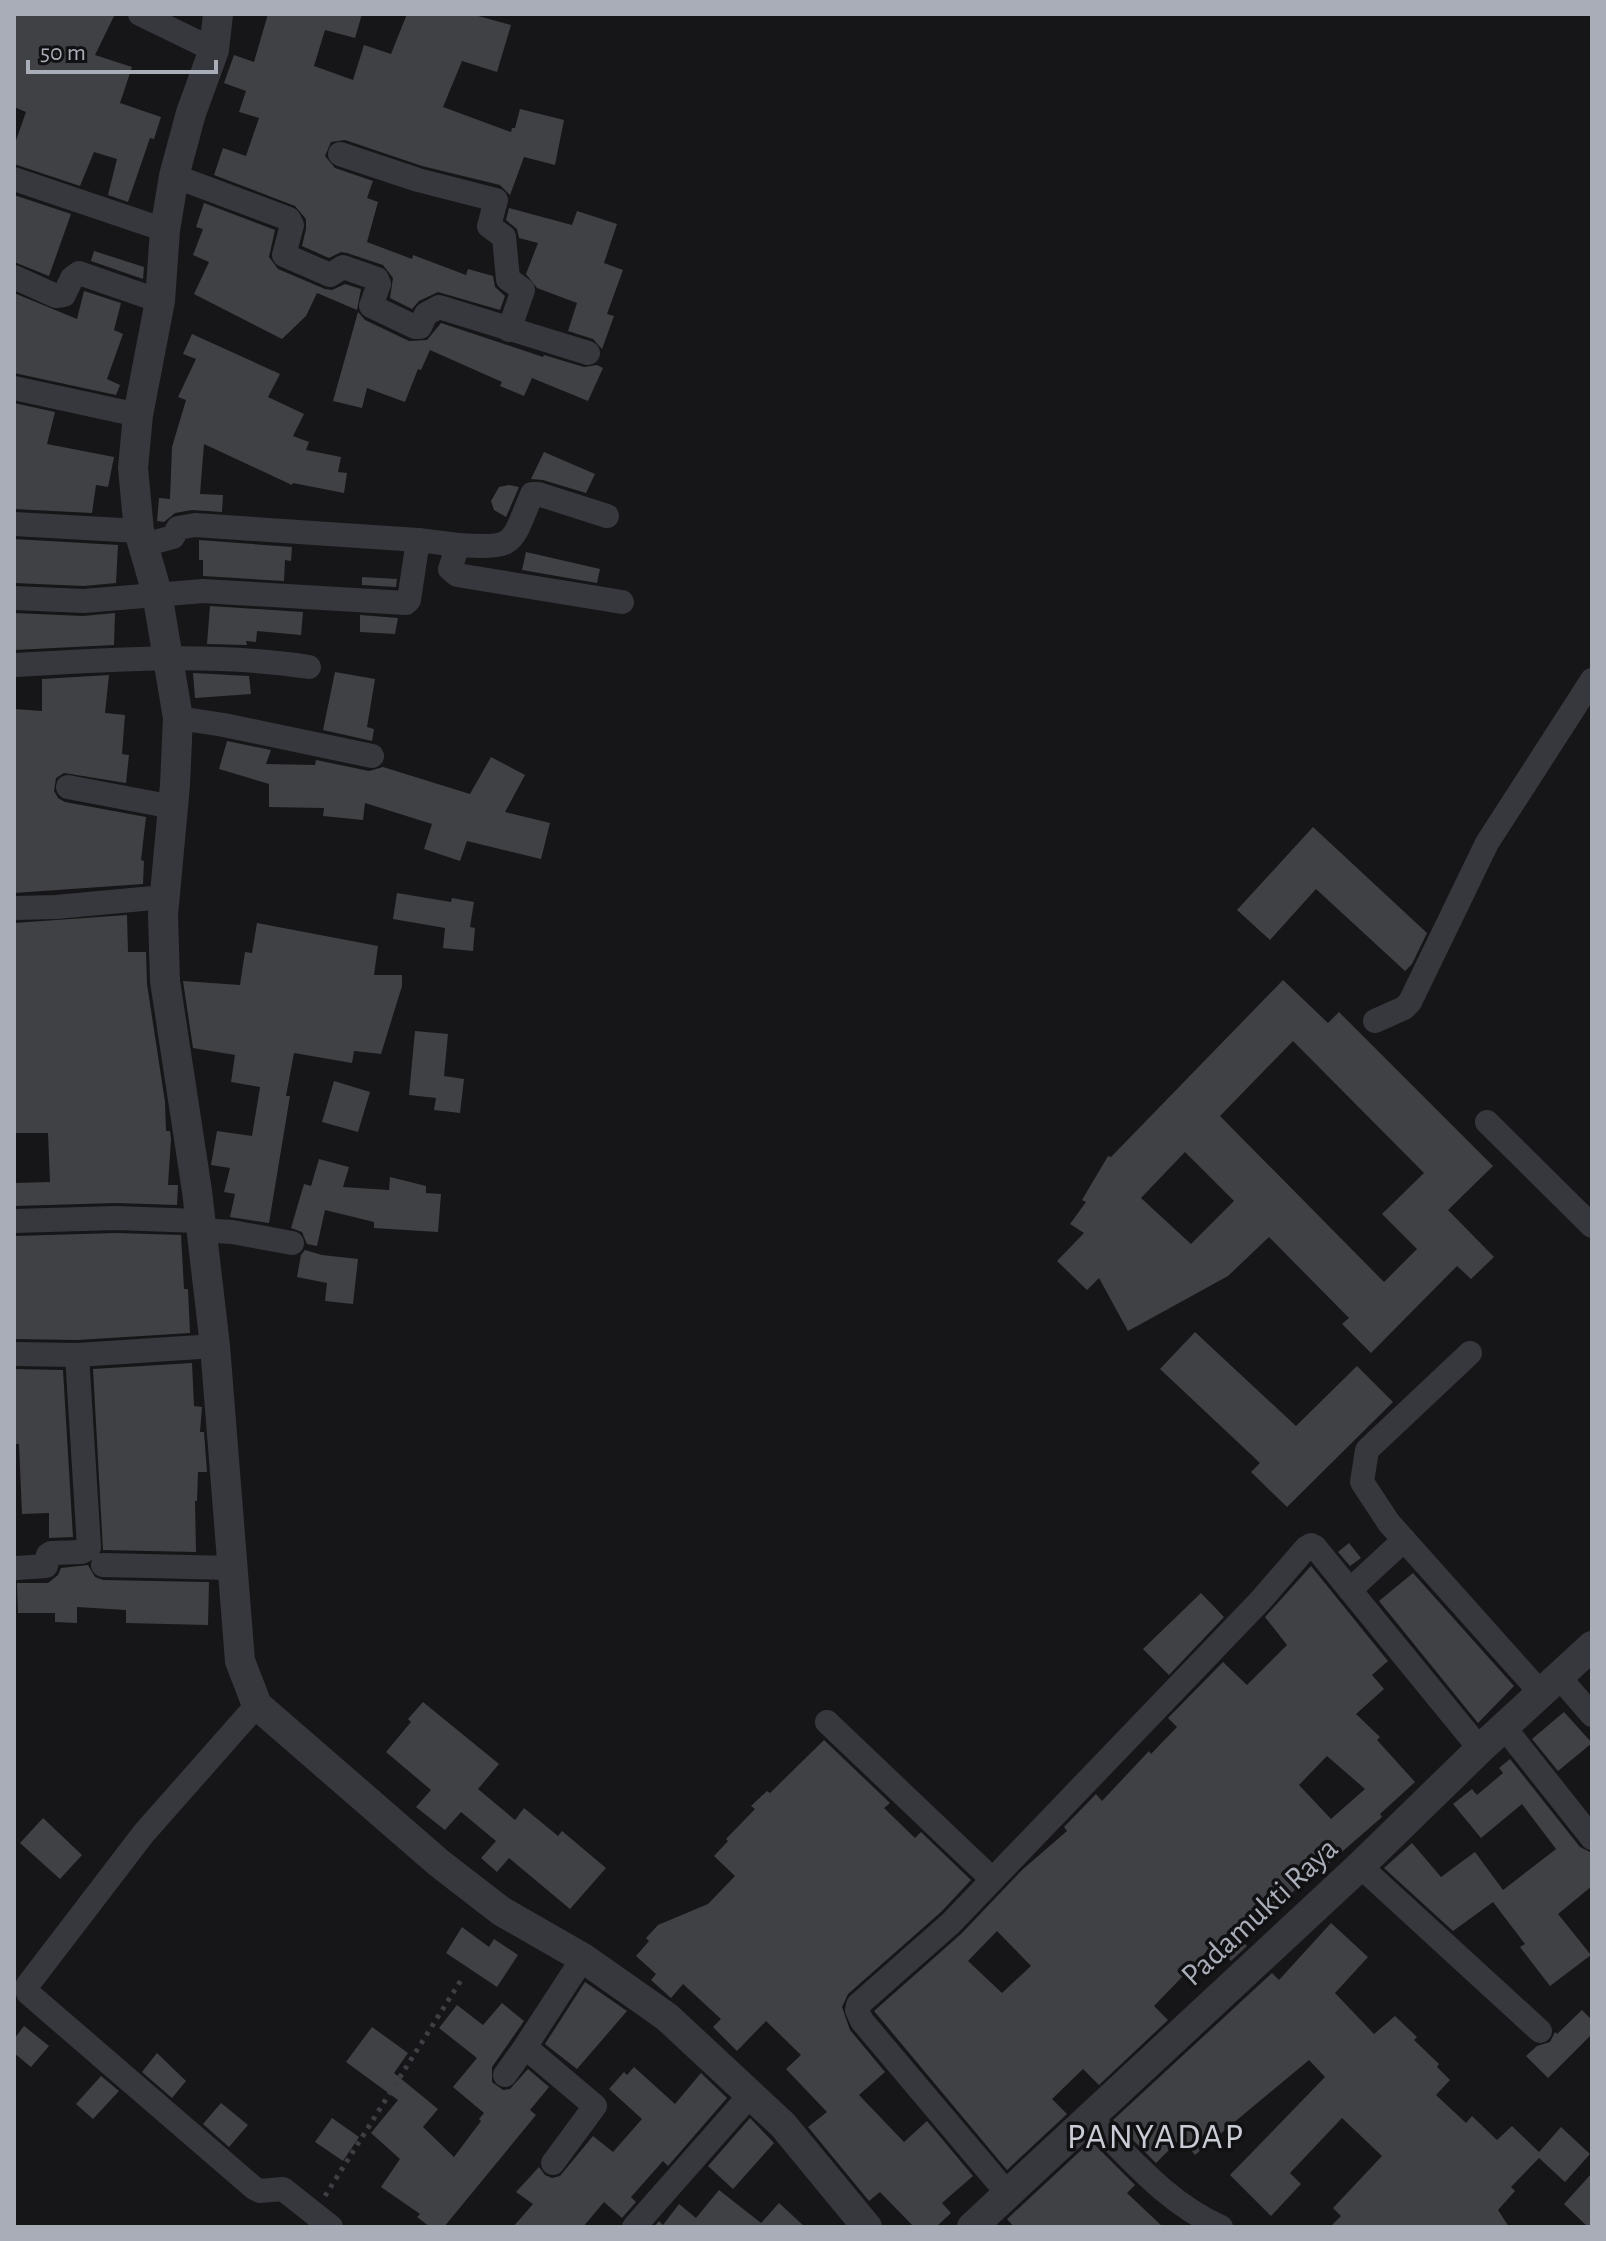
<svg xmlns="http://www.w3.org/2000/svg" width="1606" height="2241" font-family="'Alegreya Sans',sans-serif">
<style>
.building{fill:#404145;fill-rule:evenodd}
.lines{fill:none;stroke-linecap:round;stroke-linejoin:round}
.path{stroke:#3d3f44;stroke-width:5;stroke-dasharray:4 6;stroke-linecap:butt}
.minor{stroke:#37383d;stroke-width:24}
.tertiary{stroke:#37383d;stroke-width:30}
.labels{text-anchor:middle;stroke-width:7;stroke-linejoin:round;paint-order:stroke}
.street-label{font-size:32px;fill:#a8adb8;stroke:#111113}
.quarter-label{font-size:36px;letter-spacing:2px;fill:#c9ccd4;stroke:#111113}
</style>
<rect width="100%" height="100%" fill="#161618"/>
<g class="building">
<path d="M 14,14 L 115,14 L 95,55 L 132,67 L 120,103 L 161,117 L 154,139 L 150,138 L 128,202 L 108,195 L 117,159 L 94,152 L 80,186 L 14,164 L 14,146 L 26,112 L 14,107 Z"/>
<path d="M 268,14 L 362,14 L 355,38 L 325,30 L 314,66 L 353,80 L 364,45 L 391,54 L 407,14 L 471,14 L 511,25 L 497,72 L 462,61 L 443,107 L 511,132 L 512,128 L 515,128 L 520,109 L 564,120 L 555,165 L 524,157 L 510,195 L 500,185 L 422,166 L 345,140 L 331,142 L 325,156 L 335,168 L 373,181 L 367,198 L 378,202 L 367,242 L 412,259 L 413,255 L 466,275 L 468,269 L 493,276 L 495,287 L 505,296 L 500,310 L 438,292 L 419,301 L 412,309 L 390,298 L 393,278 L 383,265 L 347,253 L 341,252 L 329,258 L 302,246 L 306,229 L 306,219 L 295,206 L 214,175 L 223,148 L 246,156 L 259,118 L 239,112 L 246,91 L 224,83 L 234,55 L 254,62 Z"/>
<path d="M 14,195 L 71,214 L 49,276 L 14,262 Z"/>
<path d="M 204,203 L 275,230 L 269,257 L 278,269 L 325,289 L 332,290 L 345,284 L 361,289 L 357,310 L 317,293 L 306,316 L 282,339 L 194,294 L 209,262 L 193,255 L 203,229 L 196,227 Z"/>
<path d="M 509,208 L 572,225 L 577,211 L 617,224 L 604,263 L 623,270 L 607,314 L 614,316 L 602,349 L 593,339 L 568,331 L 577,303 L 537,288 L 526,274 L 538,243 L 519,238 L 517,229 L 506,220 Z"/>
<path d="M 94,251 L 144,267 L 143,279 L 91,261 Z"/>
<path d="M 84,291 L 121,303 L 114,330 L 123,334 L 107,379 L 120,385 L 116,395 L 14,373 L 14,293 L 77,319 Z"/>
<path d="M 358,312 L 365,320 L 409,341 L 427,340 L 441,323 L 543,357 L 544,355 L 584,367 L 597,365 L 603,368 L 588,401 L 532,378 L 524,396 L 500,386 L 502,382 L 430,350 L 421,370 L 418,369 L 405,402 L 367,388 L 362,408 L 333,401 Z"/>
<path d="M 192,334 L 280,374 L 268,397 L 304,414 L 293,436 L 309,442 L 306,450 L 341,457 L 338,472 L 347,473 L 344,493 L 293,483 L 292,485 L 204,444 L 200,494 L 223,495 L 222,512 L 192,510 L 175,513 L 164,522 L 157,521 L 159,498 L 170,499 L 172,447 L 186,400 L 178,397 L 196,359 L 183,354 Z"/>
<path d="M 14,403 L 55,412 L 47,444 L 114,457 L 108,487 L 96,485 L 92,513 L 14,509 Z"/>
<path d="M 544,452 L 595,474 L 586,493 L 543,480 L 531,479 Z"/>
<path d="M 509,485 L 519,487 L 506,517 L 494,510 L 491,501 L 499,487 Z"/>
<path d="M 14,539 L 118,545 L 116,583 L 84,586 L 14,583 Z"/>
<path d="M 199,540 L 292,547 L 291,561 L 285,560 L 284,581 L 203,576 L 203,560 L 199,560 Z"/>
<path d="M 526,552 L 600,569 L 597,583 L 522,570 Z"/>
<path d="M 362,577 L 397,579 L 396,587 L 362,585 Z"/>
<path d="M 210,606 L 303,612 L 301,635 L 257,631 L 256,642 L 246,641 L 247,645 L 207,644 Z"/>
<path d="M 14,613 L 83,616 L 115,613 L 114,645 L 14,650 Z"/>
<path d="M 360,615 L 398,618 L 395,634 L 360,632 Z"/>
<path d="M 335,672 L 375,679 L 367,727 L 374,729 L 372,741 L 323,730 Z"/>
<path d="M 193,673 L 249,676 L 251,694 L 195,698 Z"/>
<path d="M 109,675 L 105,713 L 125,715 L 122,754 L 129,755 L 126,783 L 64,773 L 56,778 L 54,791 L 58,798 L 65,802 L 146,817 L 141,860 L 144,861 L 143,884 L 14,893 L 14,709 L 42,711 L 42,679 Z"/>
<path d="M 227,741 L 271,750 L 266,764 L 315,765 L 316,760 L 369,771 L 383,767 L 470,794 L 491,757 L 525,775 L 505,812 L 550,823 L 541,859 L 467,841 L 460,861 L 424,849 L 432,824 L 365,803 L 363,820 L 323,816 L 324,808 L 269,807 L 269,784 L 219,769 Z"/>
<path d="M 1313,827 L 1427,933 L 1412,964 L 1405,971 L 1316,889 L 1270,940 L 1237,910 Z"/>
<path d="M 397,893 L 451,902 L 452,898 L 474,902 L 470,927 L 475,928 L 473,951 L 443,948 L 445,928 L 393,919 Z"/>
<path d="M 127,915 L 128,952 L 146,952 L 147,984 L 165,1102 L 166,1131 L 170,1131 L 171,1139 L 168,1185 L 178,1185 L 177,1205 L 116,1203 L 14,1206 L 14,1183 L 50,1182 L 48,1133 L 14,1133 L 14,923 Z"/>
<path d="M 257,923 L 378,946 L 374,975 L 402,975 L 402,986 L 381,1054 L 354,1051 L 352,1063 L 294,1053 L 286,1096 L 290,1096 L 269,1223 L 230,1217 L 235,1194 L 224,1192 L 230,1168 L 211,1165 L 217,1131 L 252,1136 L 260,1087 L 231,1082 L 235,1055 L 193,1048 L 183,981 L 240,985 L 245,952 L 252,953 Z"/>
<path d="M 1283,980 L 1328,1023 L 1339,1012 L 1493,1166 L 1448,1210 L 1494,1257 L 1471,1279 L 1457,1266 L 1371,1353 L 1342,1324 L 1349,1318 L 1269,1237 L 1228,1276 L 1128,1331 L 1099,1278 L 1087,1290 L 1057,1261 L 1084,1233 L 1070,1224 L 1086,1202 L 1082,1200 L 1108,1156 L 1111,1157 ZM 1293,1041 L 1424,1173 L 1382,1214 L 1417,1249 L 1384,1282 L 1220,1116 ZM 1185,1152 L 1234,1201 L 1191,1244 L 1141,1198 Z"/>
<path d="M 415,1031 L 448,1034 L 444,1076 L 464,1079 L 460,1113 L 434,1110 L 436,1098 L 409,1095 Z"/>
<path d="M 334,1081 L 370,1092 L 358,1132 L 322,1122 Z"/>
<path d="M 319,1159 L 349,1167 L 343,1187 L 389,1190 L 390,1177 L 426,1186 L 426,1193 L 441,1194 L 438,1232 L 374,1228 L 374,1222 L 325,1210 L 317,1246 L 307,1244 L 302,1232 L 291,1228 L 304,1184 L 311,1186 Z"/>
<path d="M 116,1233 L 181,1235 L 184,1289 L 188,1289 L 190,1333 L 77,1340 L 14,1339 L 14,1236 Z"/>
<path d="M 305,1250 L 322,1255 L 358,1259 L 353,1304 L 325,1301 L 327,1283 L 297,1277 L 301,1255 Z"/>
<path d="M 1195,1332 L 1296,1426 L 1357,1366 L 1393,1402 L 1287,1507 L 1251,1472 L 1260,1463 L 1160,1369 Z"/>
<path d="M 192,1363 L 194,1406 L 202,1407 L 200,1432 L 204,1432 L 207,1472 L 198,1472 L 197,1501 L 195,1501 L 196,1552 L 103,1550 L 93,1369 Z"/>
<path d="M 14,1369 L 63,1370 L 73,1537 L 49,1538 L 49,1513 L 22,1514 L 19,1444 L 15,1444 Z"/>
<path d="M 1349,1543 L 1361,1558 L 1350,1566 L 1338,1552 Z"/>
<path d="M 88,1565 L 95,1577 L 103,1580 L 209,1582 L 208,1625 L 126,1623 L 126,1610 L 77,1607 L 77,1623 L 55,1622 L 55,1613 L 18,1613 L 17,1583 L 48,1583 L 58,1575 L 61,1568 Z"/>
<path d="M 1311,1566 L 1388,1661 L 1372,1675 L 1384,1689 L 1356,1714 L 1380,1737 L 1377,1740 L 1415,1782 L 1380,1814 L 1382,1817 L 1313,1877 L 1311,1875 L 1260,1923 L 1244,1943 L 1247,1946 L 1231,1961 L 1214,1944 L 1154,2006 L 1168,2020 L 1099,2085 L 1083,2069 L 1052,2099 L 1067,2114 L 1007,2170 L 874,2011 L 961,1934 L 1022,1870 L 1067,1831 L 1064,1827 L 1096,1794 L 1102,1801 L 1149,1751 L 1151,1754 L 1177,1727 L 1168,1718 L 1223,1662 L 1247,1685 L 1287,1645 L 1265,1617 ZM 1327,1756 L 1365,1789 L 1331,1819 L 1299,1785 ZM 997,1931 L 1031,1966 L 1002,1993 L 968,1961 Z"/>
<path d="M 1413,1573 L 1514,1686 L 1478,1723 L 1379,1601 Z"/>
<path d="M 1201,1593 L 1224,1617 L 1169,1675 L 1143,1649 Z"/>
<path d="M 423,1702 L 499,1764 L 478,1789 L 515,1820 L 524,1808 L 558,1836 L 562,1831 L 606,1868 L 570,1909 L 509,1858 L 497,1872 L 481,1858 L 496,1841 L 461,1812 L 445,1830 L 416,1807 L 431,1790 L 386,1752 L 411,1722 L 408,1719 Z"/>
<path d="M 1564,1712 L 1592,1743 L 1558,1771 L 1532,1739 Z"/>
<path d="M 824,1740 L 890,1803 L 884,1808 L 915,1838 L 921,1832 L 971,1880 L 941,1912 L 848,1994 L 842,2007 L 850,2030 L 885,2072 L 859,2095 L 904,2142 L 927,2121 L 973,2176 L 942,2203 L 951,2213 L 936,2227 L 914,2227 L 880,2192 L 869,2201 L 808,2127 L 827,2112 L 786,2069 L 801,2055 L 766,2021 L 737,2051 L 713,2027 L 721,2019 L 683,1984 L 671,1998 L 651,1980 L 656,1974 L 636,1956 L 649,1941 L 646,1938 L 658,1925 L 708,1904 L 735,1876 L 714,1856 L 728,1841 L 726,1839 L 755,1809 L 751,1806 L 767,1791 L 770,1793 Z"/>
<path d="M 1510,1759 L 1580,1847 L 1592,1853 L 1592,1886 L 1558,1914 L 1591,1955 L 1550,1986 L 1520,1947 L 1525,1944 L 1493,1902 L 1453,1931 L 1384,1868 L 1412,1843 L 1441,1877 L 1475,1852 L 1503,1890 L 1556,1849 L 1522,1804 L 1481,1838 L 1453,1804 L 1472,1789 L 1477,1795 L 1503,1773 L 1499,1768 Z"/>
<path d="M 43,1818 L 82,1855 L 60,1879 L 20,1843 Z"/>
<path d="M 1331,1923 L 1368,1957 L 1335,1993 L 1374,2034 L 1395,2016 L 1417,2037 L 1414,2040 L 1439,2064 L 1437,2067 L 1450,2080 L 1436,2095 L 1466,2123 L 1472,2116 L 1497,2140 L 1512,2126 L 1539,2152 L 1561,2127 L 1590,2154 L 1565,2182 L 1539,2158 L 1511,2187 L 1515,2191 L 1498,2210 L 1509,2227 L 1330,2227 L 1341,2216 L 1333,2208 L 1382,2156 L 1342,2118 L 1290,2173 L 1301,2184 L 1271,2216 L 1230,2175 L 1325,2077 L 1309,2060 L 1195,2155 L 1181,2138 L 1156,2163 L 1113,2120 L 1272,1973 L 1279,1980 Z"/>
<path d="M 462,1927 L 489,1947 L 494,1939 L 518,1955 L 497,1987 L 446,1953 Z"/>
<path d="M 585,1982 L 627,2011 L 577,2069 L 545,2044 Z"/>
<path d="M 502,2003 L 524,2021 L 492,2067 L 492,2082 L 503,2090 L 510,2089 L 528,2069 L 549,2087 L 530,2110 L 536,2115 L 444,2227 L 430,2227 L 417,2217 L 420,2214 L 381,2187 L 400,2159 L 371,2133 L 398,2100 L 346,2062 L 372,2027 L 408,2053 L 394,2073 L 438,2109 L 423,2127 L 454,2157 L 481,2121 L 479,2119 L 484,2113 L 453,2087 L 477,2058 L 439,2028 L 457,2005 L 483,2025 Z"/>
<path d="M 1582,2010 L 1592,2020 L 1592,2034 L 1548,2078 L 1526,2056 L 1537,2046 L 1550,2042 L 1555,2032 L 1557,2034 Z"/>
<path d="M 24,2026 L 49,2046 L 31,2067 L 14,2053 L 14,2039 Z"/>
<path d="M 157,2053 L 186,2081 L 172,2098 L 142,2072 Z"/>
<path d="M 634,2067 L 675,2104 L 701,2073 L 727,2098 L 668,2166 L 663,2161 L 631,2197 L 636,2202 L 622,2218 L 604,2202 L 583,2227 L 513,2227 L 533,2204 L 516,2192 L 539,2167 L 545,2175 L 552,2178 L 560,2176 L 593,2136 L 613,2152 L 642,2119 L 609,2089 L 624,2072 L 627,2075 Z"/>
<path d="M 101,2076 L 119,2091 L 93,2119 L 76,2104 Z"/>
<path d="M 221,2103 L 248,2125 L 229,2147 L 203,2124 Z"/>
<path d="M 332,2118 L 359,2137 L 343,2161 L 315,2142 Z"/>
<path d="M 750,2118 L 774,2143 L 733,2189 L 708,2166 Z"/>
<path d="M 1091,2141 L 1135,2185 L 1127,2193 L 1163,2227 L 1014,2227 L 1007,2219 Z"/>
<path d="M 1592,2173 L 1592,2227 L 1588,2227 L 1564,2204 Z"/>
<path d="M 719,2190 L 761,2223 L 779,2203 L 805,2227 L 654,2227 L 659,2221 L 663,2225 L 679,2204 L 696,2218 Z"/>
</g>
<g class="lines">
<path class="path" d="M 325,2196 L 463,1977"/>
<g class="minor">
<path d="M 140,14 L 214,50"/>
<path d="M 340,154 L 418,180 L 496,200 L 489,226 L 504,237 L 508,279 L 523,290 L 509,330"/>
<path d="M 174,176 L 289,219 L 292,225 L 284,255 L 330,275 L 343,267 L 377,279 L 379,284 L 371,306 L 415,327 L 420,327 L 426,314 L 439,307 L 588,353"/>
<path d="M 14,179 L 165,230"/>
<path d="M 14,277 L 56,296 L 64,295 L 72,278 L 79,273 L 160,301"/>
<path d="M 14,388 L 138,415"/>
<path d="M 14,524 L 139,531"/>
<path d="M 144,545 L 173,537 L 178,528 L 195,525 L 418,540"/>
<path d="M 458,545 C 516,548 510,547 532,494 L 538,494 L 607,516"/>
<path d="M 14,598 L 84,601 L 203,591 L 406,603 L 409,600 L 418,540 L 458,545 L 450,569 L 457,575 L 622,602"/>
<path d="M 14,665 C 112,660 211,652 309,667"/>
<path d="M 178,718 L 224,725 L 372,756"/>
<path d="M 68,787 L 173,807"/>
<path d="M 14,908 L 56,907 L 164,897"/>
<path d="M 1375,1021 L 1404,1008 L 1410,1002 L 1487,843 L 1592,680"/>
<path d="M 1487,1122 L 1592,1226"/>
<path d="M 14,1221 L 116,1218 L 199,1221"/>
<path d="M 201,1230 L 232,1232 L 292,1243"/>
<path d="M 1470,1353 L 1367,1450 L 1362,1482 L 1389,1523 L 1541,1693"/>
<path d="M 14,1354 L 77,1355 L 215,1346"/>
<path d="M 1404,1540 L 1350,1590 L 1480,1749"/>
<path d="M 103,1565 L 232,1568"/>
<path d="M 17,1568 L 46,1566 L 48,1555 L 51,1553 L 82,1552 L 89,1547 L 77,1355"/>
<path d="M 1559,1677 L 1592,1715"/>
<path d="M 257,1705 L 144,1833 L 33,1978 L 27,1986 L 28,1993 L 254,2188 L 260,2191 L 283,2189 L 331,2227"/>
<path d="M 827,1722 L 992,1879"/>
<path d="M 1504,1727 L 1592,1838"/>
<path d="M 1360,1866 L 1540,2031"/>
<path d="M 505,2075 L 525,2047"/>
<path d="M 1089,2117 C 1130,2158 1167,2203 1221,2227"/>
<path d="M 553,2163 L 595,2106 L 525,2047 L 583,1958"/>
<path d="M 1008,2194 L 862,2021 L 857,2010 L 858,2005 L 951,1923 L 1260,1601 L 1306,1548 L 1311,1545 L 1315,1547 L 1350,1590"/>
<path d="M 634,2227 L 751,2094"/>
</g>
<g class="tertiary">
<path d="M 218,14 L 214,50 L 191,113 L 174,176 L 165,230 L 160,301 L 138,415 L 133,468 L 139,531 L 157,593 L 178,718 L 175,785 L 163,915 L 165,981 L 197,1191 L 215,1346 L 240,1661 L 257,1705 L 439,1863 L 501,1911 L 583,1958 L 667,2017 L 783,2125 L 867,2227"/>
<path d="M 972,2227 L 1360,1866 L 1480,1749 L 1592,1646"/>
</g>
</g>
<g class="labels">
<g class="street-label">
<text transform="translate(1259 1911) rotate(-43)" y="11">Padamukti Raya</text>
</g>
<g class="quarter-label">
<text x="1156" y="2148">PANYADAP</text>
</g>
</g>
<rect width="1606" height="2241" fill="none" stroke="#a8adb8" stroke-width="32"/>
<path d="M28 60v12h188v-12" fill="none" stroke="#a8adb8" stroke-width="4"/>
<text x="40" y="60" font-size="24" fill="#a8adb8" stroke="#111113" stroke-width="6" paint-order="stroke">50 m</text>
</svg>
